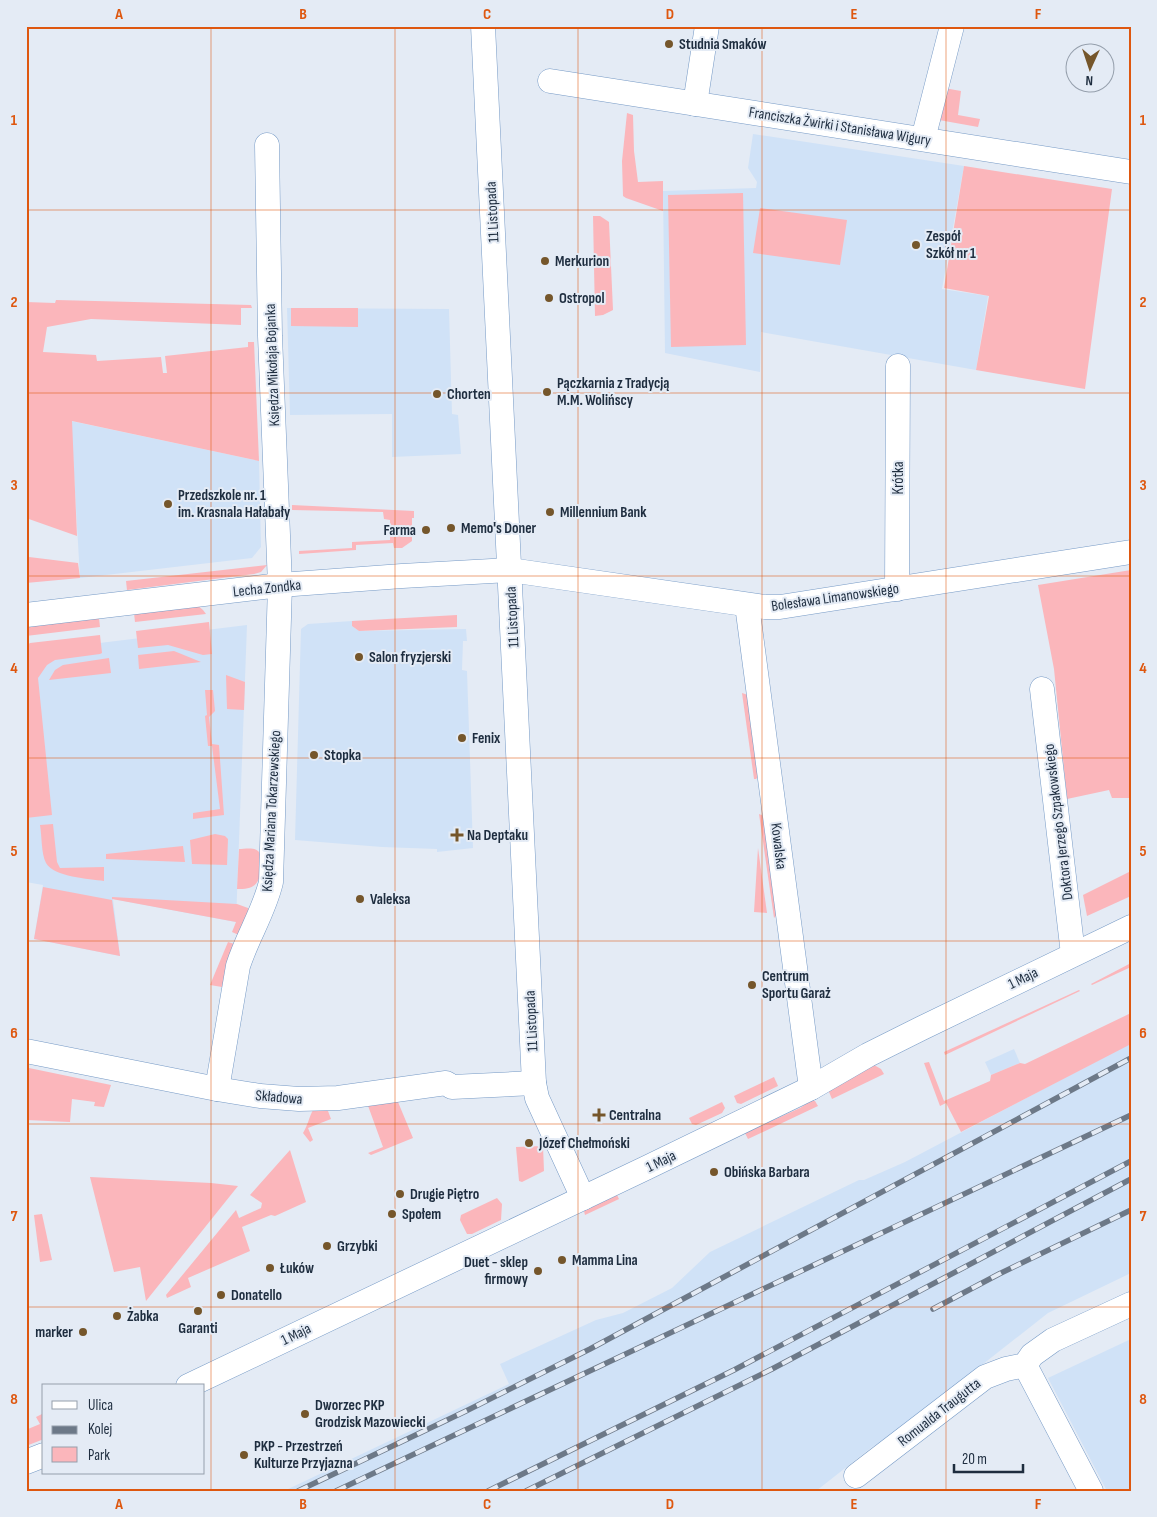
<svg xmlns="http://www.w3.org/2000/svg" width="1157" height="1517" font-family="'Sofia Sans Condensed',sans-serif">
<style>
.built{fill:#d0e2f7}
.green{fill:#fbb6bb}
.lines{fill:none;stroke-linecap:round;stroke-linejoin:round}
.street-casing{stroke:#769ac6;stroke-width:25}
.street{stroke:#fff;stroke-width:24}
.rail-casing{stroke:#6d7988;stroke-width:5.5}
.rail{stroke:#e4ebf5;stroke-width:4;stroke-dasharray:11;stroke-linecap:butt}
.grid{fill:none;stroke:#de570f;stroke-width:1;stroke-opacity:0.55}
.poi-dot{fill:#75562b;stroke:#e4ebf5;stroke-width:2}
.labels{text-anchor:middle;stroke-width:4;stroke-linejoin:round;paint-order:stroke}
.poi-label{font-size:15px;font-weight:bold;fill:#1e2d3f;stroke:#e4ebf5;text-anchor:start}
.street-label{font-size:15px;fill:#1e2d3f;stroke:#e4ebf5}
.neatline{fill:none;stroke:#de570f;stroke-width:2}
.grid-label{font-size:16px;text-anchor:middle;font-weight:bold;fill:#de570f}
</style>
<rect width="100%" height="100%" fill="#e4ebf5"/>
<g class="built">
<path d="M 753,134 L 964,166 L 942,289 L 988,296 L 976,370 L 761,332 L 760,372 L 665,353 L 663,191 L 756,188 L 757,182 L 748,168 Z"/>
<path d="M 287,308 L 449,309 L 452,414 L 458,415 L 461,454 L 392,457 L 392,414 L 290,415 Z"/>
<path d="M 71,421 L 259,461 L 261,547 L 252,558 L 80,578 Z"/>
<path d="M 352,621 L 352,626 L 359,631 L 466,629 L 467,641 L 463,641 L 462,670 L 467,671 L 473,848 L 437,852 L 437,849 L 382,847 L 295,840 L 301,629 L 308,624 Z"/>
<path d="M 247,625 L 236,922 L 113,899 L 120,956 L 34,939 L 43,885 L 26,882 L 26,652 Z"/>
<path d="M 1131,1043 L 1131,1273 L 1048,1313 L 893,1435 L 872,1447 L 816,1491 L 284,1491 L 509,1384 L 500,1364 L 596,1320 L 623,1313 L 672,1288 L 710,1252 L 859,1180 L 864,1180 L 905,1162 Z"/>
<path d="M 1014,1049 L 1020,1063 L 991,1075 L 985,1062 Z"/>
<path d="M 1131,1339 L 1131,1491 L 1107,1491 L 1048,1378 Z"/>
</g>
<g class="green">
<path d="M 944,88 L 961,91 L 958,115 L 980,119 L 978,127 L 939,120 Z"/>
<path d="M 627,113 L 633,115 L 634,151 L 638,182 L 663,181 L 663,211 L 626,198 L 623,196 L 622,161 Z"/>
<path d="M 964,166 L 1112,189 L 1085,389 L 976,370 L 989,296 L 944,288 Z"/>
<path d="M 743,193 L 746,345 L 671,347 L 668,195 Z"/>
<path d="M 760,208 L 847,220 L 840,265 L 753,253 Z"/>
<path d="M 593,216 L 600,216 L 609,222 L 613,310 L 603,315 L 595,316 Z"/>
<path d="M 56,300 L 251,305 L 252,308 L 241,308 L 241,325 L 91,319 L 47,327 L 43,352 L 96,355 L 97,361 L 161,357 L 163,373 L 167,373 L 165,356 L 248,347 L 248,342 L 254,342 L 259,461 L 72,421 L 77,536 L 26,518 L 26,302 L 55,303 Z"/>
<path d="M 291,308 L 358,308 L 358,327 L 291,326 Z"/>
<path d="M 292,505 L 414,511 L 414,518 L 412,518 L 412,541 L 402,548 L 394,548 L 393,543 L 356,545 L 356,550 L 299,554 L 299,551 L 352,548 L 352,542 L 390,540 L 390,520 L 384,519 L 383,512 L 292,510 Z"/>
<path d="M 29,557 L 78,563 L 80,578 L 26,583 L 26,558 Z"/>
<path d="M 267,565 L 261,572 L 254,574 L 127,590 L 126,581 Z"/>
<path d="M 1131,570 L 1131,798 L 1112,798 L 1109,790 L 1067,799 L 1054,669 L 1038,585 Z"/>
<path d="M 197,605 L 203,610 L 206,614 L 135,622 L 134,613 Z"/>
<path d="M 457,615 L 457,627 L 359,631 L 352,626 L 352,621 Z"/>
<path d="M 99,618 L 100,627 L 26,636 L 26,627 Z"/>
<path d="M 209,622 L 212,654 L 203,655 L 168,645 L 138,648 L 136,631 Z"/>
<path d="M 100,635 L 102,653 L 100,654 L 55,660 L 47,665 L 38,678 L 52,815 L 26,818 L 26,646 L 30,643 Z"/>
<path d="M 174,651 L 201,662 L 139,669 L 138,655 Z"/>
<path d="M 109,658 L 111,673 L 49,680 L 55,670 L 63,665 Z"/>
<path d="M 226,675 L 245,682 L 244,710 L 227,709 Z"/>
<path d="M 205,690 L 213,690 L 215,711 L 209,717 L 212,744 L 219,745 L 224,815 L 193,819 L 193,813 L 220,809 L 212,746 L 208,746 L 205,716 L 207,715 Z"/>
<path d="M 742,693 L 748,695 L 759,776 L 756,779 L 754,779 Z"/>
<path d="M 759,814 L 764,816 L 778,913 L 774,918 Z"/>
<path d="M 53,824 L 57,862 L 60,868 L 104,867 L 104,881 C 89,879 54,877 46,863 C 41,853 42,836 40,825 Z"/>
<path d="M 215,834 L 225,836 L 228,839 L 227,865 L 192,864 L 190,840 Z"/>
<path d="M 183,846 L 185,862 L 106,859 L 106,854 Z"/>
<path d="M 758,848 L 767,913 L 754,912 Z"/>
<path d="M 239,849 C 244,849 254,847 258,851 C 261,853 260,858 261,862 C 261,880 258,890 237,889 Z"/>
<path d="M 1131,871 L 1131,896 L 1087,916 L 1083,895 Z"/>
<path d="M 43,887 L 112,900 L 120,956 L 34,939 Z"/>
<path d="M 112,897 L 237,904 L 248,908 L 252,914 L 243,937 L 232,932 L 236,922 L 112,899 Z"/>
<path d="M 228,942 L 238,945 L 222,987 L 210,985 Z"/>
<path d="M 1131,963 L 1131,967 L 1092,985 L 1091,984 Z"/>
<path d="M 1079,990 L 1080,991 L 945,1055 L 944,1052 Z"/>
<path d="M 1131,1013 L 1131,1044 L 961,1132 L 946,1103 L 940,1106 L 924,1063 L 929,1062 L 944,1101 L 990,1081 L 991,1075 L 1020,1063 L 1025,1064 Z"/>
<path d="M 874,1065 L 881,1069 L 884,1074 L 832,1099 L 829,1092 L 830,1088 Z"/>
<path d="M 29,1068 L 111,1085 L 104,1107 L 94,1106 L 95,1102 L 72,1099 L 70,1122 L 26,1120 L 26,1085 Z"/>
<path d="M 774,1077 L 778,1086 L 741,1104 L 737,1103 L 734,1096 Z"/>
<path d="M 812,1100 L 815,1101 L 818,1106 L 748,1139 L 745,1133 L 800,1108 Z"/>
<path d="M 398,1102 L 413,1138 L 371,1155 L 368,1153 L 383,1147 L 367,1103 Z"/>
<path d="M 722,1102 L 725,1108 L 722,1113 L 696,1125 L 692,1124 L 689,1118 Z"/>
<path d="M 325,1109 L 328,1111 L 331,1119 L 308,1128 L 313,1140 L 310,1142 L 303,1133 C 308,1125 309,1117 313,1110 Z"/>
<path d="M 543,1146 L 544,1171 L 522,1182 L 519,1181 L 516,1147 Z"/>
<path d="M 290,1150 L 306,1202 L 275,1216 L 271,1215 L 242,1227 L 250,1251 L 188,1278 L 191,1287 L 167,1298 L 166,1295 L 236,1210 L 239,1218 L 261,1208 L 262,1203 L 250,1195 Z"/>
<path d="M 90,1177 L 211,1183 L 238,1186 L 146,1301 L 140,1267 L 114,1272 Z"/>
<path d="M 617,1195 L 619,1199 L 585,1215 L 584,1211 Z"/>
<path d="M 497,1198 L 502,1204 L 501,1220 L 472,1234 L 467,1234 L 460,1220 L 461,1215 Z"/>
<path d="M 42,1214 L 52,1260 L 40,1262 L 34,1215 Z"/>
<path d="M 44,1413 L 44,1439 L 26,1446 L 26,1426 L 28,1429 L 40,1424 L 36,1417 Z"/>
</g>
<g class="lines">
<g class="street-casing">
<g id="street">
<path d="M 483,26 L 534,1083 L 537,1098 L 583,1198"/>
<path d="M 550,81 L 1131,172"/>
<path d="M 695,104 L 707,26"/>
<path d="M 923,139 L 952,26"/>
<path d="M 897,589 L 898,366"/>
<path d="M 747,605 L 811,1088"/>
<path d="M 26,615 L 280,585 L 402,576 L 510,570 L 765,607 L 780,607 L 1131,552"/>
<path d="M 1042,689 L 1073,954"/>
<path d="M 26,1051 L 217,1089 L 260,1096 L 299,1099 L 338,1098 L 446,1083 L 452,1087 L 534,1083"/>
<path d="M 217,1089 L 238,966 C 247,937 264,912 271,882 L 280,585 L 270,336 L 267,145"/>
<path d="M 1025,1365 L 1091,1491"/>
<path d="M 188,1386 L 646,1168 L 811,1088 L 868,1055 L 922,1028 L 1131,927"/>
<path d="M 26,1462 L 44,1455"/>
<path d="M 856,1476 L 985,1377 L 1006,1369 L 1025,1365 L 1032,1355 L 1053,1340 L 1131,1304"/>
</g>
</g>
<use href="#street" class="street"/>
<g class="rail-casing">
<g id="rail">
<path d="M 933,1309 L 999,1274 L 1131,1210"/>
<path d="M 298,1491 L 466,1411 L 590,1349 L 1131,1058"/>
<path d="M 336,1491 L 1131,1115"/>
<path d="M 488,1491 L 734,1370 L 1131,1161"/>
<path d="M 526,1491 L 772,1369 L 1131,1179"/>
</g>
</g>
<use href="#rail" class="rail"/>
</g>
<path class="grid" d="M 211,26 L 211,1491M 395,26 L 395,1491M 578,26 L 578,1491M 762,26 L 762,1491M 946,26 L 946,1491M 26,210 L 1131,210M 26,393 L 1131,393M 26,576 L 1131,576M 26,758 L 1131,758M 26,941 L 1131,941M 26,1124 L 1131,1124M 26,1307 L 1131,1307"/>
<g class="poi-dot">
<circle cx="669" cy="44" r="5"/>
<circle cx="916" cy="245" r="5"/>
<circle cx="545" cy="261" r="5"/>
<circle cx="549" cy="298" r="5"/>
<circle cx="547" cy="392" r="5"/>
<circle cx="437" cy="394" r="5"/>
<circle cx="168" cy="504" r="5"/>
<circle cx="550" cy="512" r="5"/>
<circle cx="451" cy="528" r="5"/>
<circle cx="426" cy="530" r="5"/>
<circle cx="359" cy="657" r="5"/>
<circle cx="462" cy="738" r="5"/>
<circle cx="314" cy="755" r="5"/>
<path d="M454.5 827.5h5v5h5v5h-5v5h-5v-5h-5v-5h5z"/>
<circle cx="360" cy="899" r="5"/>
<circle cx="752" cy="985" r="5"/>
<path d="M596.5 1107.5h5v5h5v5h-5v5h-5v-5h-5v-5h5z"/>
<circle cx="529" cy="1143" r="5"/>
<circle cx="714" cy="1172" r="5"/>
<circle cx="400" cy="1194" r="5"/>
<circle cx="392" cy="1214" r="5"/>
<circle cx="327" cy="1246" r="5"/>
<circle cx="562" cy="1260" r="5"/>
<circle cx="270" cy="1268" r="5"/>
<circle cx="538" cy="1271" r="5"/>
<circle cx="221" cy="1295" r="5"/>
<circle cx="198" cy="1311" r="5"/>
<circle cx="117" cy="1316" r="5"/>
<circle cx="83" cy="1332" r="5"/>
<circle cx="305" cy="1414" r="5"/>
<circle cx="244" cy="1455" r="5"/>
</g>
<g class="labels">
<g class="poi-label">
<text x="679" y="49">Studnia Smaków</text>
<text x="926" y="241">Zespół<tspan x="926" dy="17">Szkół nr 1</tspan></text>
<text x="555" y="266">Merkurion</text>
<text x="559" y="303">Ostropol</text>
<text x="557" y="388">Pączkarnia z Tradycją<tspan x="557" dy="17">M.M. Wolińscy</tspan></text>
<text x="447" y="399">Chorten</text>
<text x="178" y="500">Przedszkole nr. 1<tspan x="178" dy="17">im. Krasnala Hałabały</tspan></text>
<text x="560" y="517">Millennium Bank</text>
<text x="461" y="533">Memo's Doner</text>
<text x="416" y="535" text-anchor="end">Farma</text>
<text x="369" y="662">Salon fryzjerski</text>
<text x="472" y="743">Fenix</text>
<text x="324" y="760">Stopka</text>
<text x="467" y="840">Na Deptaku</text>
<text x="370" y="904">Valeksa</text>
<text x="762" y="981">Centrum<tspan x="762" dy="17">Sportu Garaż</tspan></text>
<text x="609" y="1120">Centralna</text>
<text x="539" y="1148">Józef Chełmoński</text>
<text x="724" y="1177">Obińska Barbara</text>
<text x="410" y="1199">Drugie Piętro</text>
<text x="402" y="1219">Społem</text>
<text x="337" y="1251">Grzybki</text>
<text x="572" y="1265">Mamma Lina</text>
<text x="528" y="1267" text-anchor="end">Duet - sklep<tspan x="528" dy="17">firmowy</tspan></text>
<text x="280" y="1273">Łuków</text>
<text x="231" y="1300">Donatello</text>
<text x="127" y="1321">Żabka</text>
<text x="198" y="1333" text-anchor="middle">Garanti</text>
<text x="73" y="1337" text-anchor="end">marker</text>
<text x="315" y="1410">Dworzec PKP<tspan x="315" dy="17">Grodzisk Mazowiecki</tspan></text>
<text x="254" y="1451">PKP - Przestrzeń<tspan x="254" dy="17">Kulturze Przyjazna</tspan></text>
</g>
<g class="street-label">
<text transform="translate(840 126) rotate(9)" y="5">Franciszka Żwirki i Stanisława Wigury</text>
<text transform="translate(492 212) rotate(-93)" y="5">11 Listopada</text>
<text transform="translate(272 365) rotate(-92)" y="5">Księdza Mikołaja Bojanka</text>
<text transform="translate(898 478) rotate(-90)" y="5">Krótka</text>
<text transform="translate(267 588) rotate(-6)" y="5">Lecha Zondka</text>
<text transform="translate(835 597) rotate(-8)" y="5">Bolesława Limanowskiego</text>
<text transform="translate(512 617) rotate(-93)" y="5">11 Listopada</text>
<text transform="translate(271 811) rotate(-87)" y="5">Księdza Mariana Tokarzewskiego</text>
<text transform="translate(1058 822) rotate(-97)" y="5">Doktora Jerzego Szpakowskiego</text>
<text transform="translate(779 846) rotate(83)" y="5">Kowalska</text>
<text transform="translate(1023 978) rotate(-26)" y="5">1 Maja</text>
<text transform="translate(531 1021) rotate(-93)" y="5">11 Listopada</text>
<text transform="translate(279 1097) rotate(5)" y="5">Składowa</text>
<text transform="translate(661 1161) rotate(-26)" y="5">1 Maja</text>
<text transform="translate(296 1334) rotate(-26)" y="5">1 Maja</text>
<text transform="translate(939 1412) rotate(-38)" y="5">Romualda Traugutta</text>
</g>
</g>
<rect width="1157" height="1517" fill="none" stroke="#e4ebf5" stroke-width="55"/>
<rect x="42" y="1384" width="162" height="90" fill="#e4ebf5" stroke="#959fac"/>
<rect x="52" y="1401" width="25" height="8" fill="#ffffff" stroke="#959fac"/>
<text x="88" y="1410" font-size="15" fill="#1e2d3f">Ulica</text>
<rect x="52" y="1426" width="25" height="8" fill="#6d7988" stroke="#959fac"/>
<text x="88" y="1434" font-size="15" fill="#1e2d3f">Kolej</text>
<rect x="52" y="1447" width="25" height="15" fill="#fbb6bb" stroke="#959fac"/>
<text x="88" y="1460" font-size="15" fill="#1e2d3f">Park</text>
<g transform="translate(1090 68) rotate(183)"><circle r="24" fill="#e4ebf5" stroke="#959fac"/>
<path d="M0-4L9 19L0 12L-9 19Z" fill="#75562b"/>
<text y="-8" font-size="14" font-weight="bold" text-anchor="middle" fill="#1e2d3f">N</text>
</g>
<path d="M954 1464v8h69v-8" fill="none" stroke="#1e2d3f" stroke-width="2.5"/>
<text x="962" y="1464" font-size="15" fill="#1e2d3f" stroke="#e4ebf5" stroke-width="4" paint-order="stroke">20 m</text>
<rect x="28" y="28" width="1102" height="1462" class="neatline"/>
<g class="grid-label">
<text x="119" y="19">A</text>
<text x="303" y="19">B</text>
<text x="487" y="19">C</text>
<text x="670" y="19">D</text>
<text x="854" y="19">E</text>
<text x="1038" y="19">F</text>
<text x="14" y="125">1</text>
<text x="1143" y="125">1</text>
<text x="14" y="307">2</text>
<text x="1143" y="307">2</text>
<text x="14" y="490">3</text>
<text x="1143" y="490">3</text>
<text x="14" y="673">4</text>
<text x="1143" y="673">4</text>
<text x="14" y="856">5</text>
<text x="1143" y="856">5</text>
<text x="14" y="1038">6</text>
<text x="1143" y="1038">6</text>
<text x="14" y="1221">7</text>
<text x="1143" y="1221">7</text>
<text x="14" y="1404">8</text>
<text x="1143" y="1404">8</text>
<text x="119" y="1509">A</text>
<text x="303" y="1509">B</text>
<text x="487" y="1509">C</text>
<text x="670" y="1509">D</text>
<text x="854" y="1509">E</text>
<text x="1038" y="1509">F</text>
</g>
</svg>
